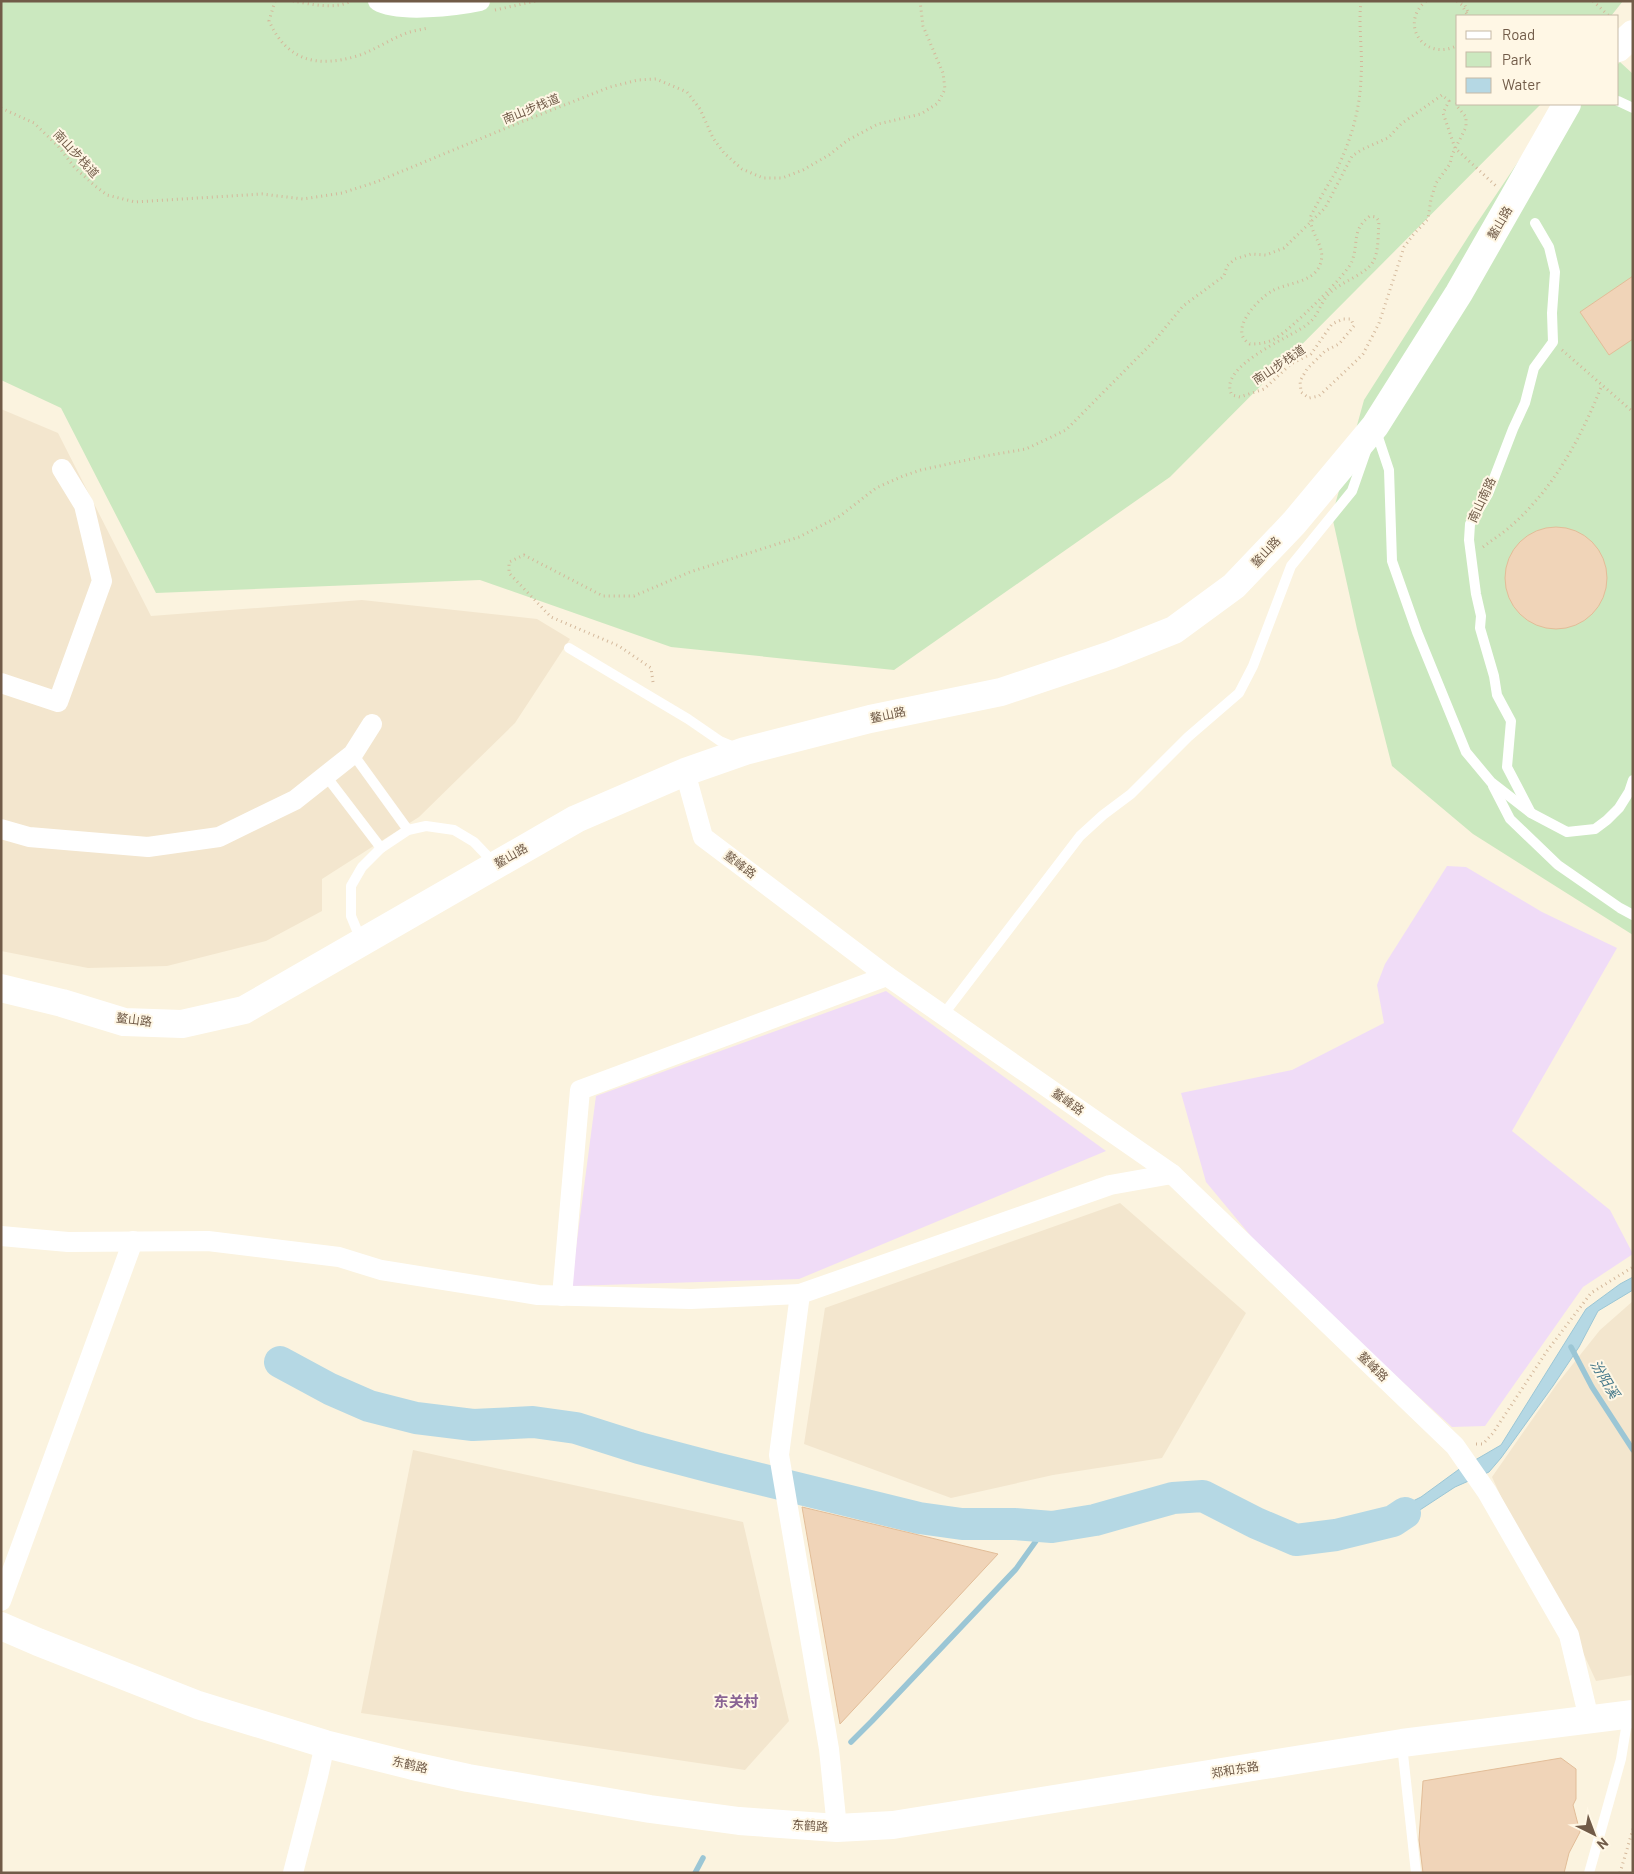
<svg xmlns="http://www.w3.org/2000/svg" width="1634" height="1874" font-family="Barlow,'Noto Sans SC',sans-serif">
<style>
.residential{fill:#f3e6ce}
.education{fill:#f0dcf7}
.green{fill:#cbe8bf}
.water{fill:#b5d8e4;stroke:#9bc6d5}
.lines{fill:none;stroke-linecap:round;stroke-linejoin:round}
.stream{stroke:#9bc6d5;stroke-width:5.5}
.river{stroke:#b5d8e4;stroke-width:32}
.building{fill:#f0d4b8;stroke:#e2bd98}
.path{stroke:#d4b89b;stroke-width:3;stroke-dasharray:1 4;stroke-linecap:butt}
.lane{stroke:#fff;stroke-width:10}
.street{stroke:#fff;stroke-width:20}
.secondary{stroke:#fff;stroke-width:28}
.labels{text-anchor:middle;stroke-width:4;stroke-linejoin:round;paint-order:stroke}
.street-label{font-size:12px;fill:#715b48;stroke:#fff7e5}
.water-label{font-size:14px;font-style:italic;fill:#45788a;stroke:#fff7e5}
.quarter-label{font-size:15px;font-weight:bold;fill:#896394;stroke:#fff7e5}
</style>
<rect width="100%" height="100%" fill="#fbf3df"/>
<g class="residential">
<path d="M 1,409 L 58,433 L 151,616 L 362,600 L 537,619 L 570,639 L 515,723 L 419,817 L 322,879 L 322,911 L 266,941 L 167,966 L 88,968 L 1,951 Z"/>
<path d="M 1120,1203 L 1246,1313 L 1162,1458 L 1053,1475 L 951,1498 L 804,1444 L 825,1308 Z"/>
<path d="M 1633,1301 L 1633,1675 L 1596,1681 L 1558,1598 L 1502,1499 L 1492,1477 L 1557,1384 L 1600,1330 Z"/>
<path d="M 413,1450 L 743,1522 L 789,1721 L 745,1770 L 361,1713 Z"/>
</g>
<g class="education">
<path d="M 1447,866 L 1466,867 L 1542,912 L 1617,948 L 1512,1131 L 1610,1210 L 1633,1254 L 1583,1287 L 1485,1426 L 1452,1427 L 1279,1270 L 1206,1182 L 1181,1093 L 1292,1070 L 1384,1023 L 1377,985 L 1385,964 Z"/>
<path d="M 886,991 L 1106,1151 L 799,1279 L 571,1286 L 596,1096 Z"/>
</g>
<g class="green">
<path d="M 1,1 L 1623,1 L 1611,16 L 1458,16 L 1458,104 L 1541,104 L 1170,477 L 894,670 L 671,647 L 480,580 L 156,593 L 61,408 L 1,380 Z"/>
<path d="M 1620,62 L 1633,74 L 1633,935 L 1473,834 L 1392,766 L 1357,629 L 1332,516 L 1364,400 L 1475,226 L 1557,104 L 1618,104 L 1618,64 Z"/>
</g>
<path class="water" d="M 1633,1277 L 1633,1290 L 1598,1311 L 1579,1347 L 1553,1386 L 1501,1458 L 1489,1472 L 1455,1487 L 1400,1523 L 1353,1543 L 1365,1525 L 1421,1497 L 1458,1470 L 1501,1445 L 1586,1309 L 1620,1284 Z"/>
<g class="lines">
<g class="stream">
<path d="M 1571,1347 L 1592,1387 L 1633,1450"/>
<path d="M 851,1742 L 872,1721 L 1016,1569 L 1046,1527"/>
<path d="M 695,1873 L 703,1858"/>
</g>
<path class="river" d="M 280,1362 L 330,1389 L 369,1406 L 416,1418 L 473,1425 L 533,1422 L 576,1428 L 639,1448 L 715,1468 L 919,1518 L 962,1524 L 1014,1524 L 1052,1527 L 1095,1520 L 1173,1498 L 1203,1496 L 1256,1523 L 1296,1540 L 1336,1535 L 1393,1521 L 1405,1513"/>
</g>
<g class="building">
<path d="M 1633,276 L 1633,339 L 1609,355 L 1580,312 Z"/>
<circle cx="1556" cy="578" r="51"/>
<path d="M 802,1507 L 998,1554 L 840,1724 Z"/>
<path d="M 1561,1758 L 1576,1769 L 1576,1799 L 1573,1805 L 1580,1832 L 1569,1853 L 1564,1873 L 1423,1873 L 1419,1840 L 1423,1781 Z"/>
</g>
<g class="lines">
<g class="path">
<path d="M 275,1 L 269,21 C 287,61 317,68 357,56 C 373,51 387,41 402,35 C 410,31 420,30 428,28"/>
<path d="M 293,1 C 310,4 335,10 351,1"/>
<path d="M 1361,1 C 1358,27 1363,52 1361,78 C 1360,111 1350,143 1335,173 C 1327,187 1318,201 1311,216 C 1308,234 1329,247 1319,267 C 1311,283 1286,283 1272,291 C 1258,299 1227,331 1250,344 C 1259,344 1268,343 1276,338 C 1289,331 1348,274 1352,261 C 1359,243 1351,230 1370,216 L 1376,217 L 1379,221 C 1378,233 1379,252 1373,262 C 1365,275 1342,281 1330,293 C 1319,303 1320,316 1305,326 C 1289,338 1216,367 1232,395 L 1240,397 L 1264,389 L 1291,364 L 1311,354 L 1332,324 L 1343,319 L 1351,319 L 1354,326 L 1339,344 L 1325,351 L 1307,369 L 1300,381 L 1301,392 L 1309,398 L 1319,396 L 1355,362 L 1363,354 L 1373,335 L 1379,323 L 1404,247 L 1413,235 L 1428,219 L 1431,199 L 1436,183 L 1450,164 L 1452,155 L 1466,127 L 1466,117 L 1456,105 L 1458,101"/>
<path d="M 1426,1 C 1398,24 1425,63 1458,45"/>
<path d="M 1457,1 L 1462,5 L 1468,16"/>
<path d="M 1463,1 L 1468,12"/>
<path d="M 1593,1 L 1609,16"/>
<path d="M 495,10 L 536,1"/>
<path d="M 1,108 L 34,123 L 58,146 L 75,168 L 94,185 L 107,195 L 135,202 L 262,194 L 303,199 L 342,193 L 376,182 L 516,124 L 610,87 L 638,80 L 656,79 L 687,92 L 700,109 L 713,138 L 724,153 L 742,169 L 763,178 L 782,178 L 803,170 L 829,155 L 848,140 L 878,124 L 921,114 L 938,103 L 945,89 L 943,73 L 923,26 L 920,1"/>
<path d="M 1562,350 L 1633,412"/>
<path d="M 1483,547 C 1492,540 1502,534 1511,526 C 1554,488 1581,438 1602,385"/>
<path d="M 653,682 L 651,668 L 619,646 L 551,617 L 509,573 L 509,562 L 524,555 L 603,596 L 634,596 L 690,572 L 799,537 L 840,516 L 876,488 L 903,476 L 921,470 L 985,456 L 1026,449 L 1066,430 L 1156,339 L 1183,306 L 1224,276 L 1227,266 L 1235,259 L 1251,254 L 1266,255 L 1284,248 L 1325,208 L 1352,156 L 1363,149 L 1388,138 L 1401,124 L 1442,95 L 1449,101 L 1443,113 L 1455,148 L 1496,186"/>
<path d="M 1476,1444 L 1483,1444 L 1493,1433 L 1547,1351 L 1591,1293 L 1633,1267"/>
<path d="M 1620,1873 L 1633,1829"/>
</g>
<g class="lane">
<path d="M 1618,101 L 1633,108"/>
<path d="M 1376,431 L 1389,470 L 1392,561 L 1417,632 L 1466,752 L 1491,782 L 1531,813 L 1567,832 L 1595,829 L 1607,820 L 1619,808 L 1629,792 L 1633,780"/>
<path d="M 569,648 L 688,719 L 720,741 L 737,748"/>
<path d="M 353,754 L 408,830"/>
<path d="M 326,776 L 381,848"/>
<path d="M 1493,786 L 1510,819 L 1558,865 L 1620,908 L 1633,915"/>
<path d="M 1531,813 L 1507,767 L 1511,721 L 1497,695 L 1494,676 L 1480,628 L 1481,616 L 1476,594 L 1469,540 L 1470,524 L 1488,494 L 1513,429 L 1525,403 L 1534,368 L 1553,342 L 1552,313 L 1555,272 L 1549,247 L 1535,223"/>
<path d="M 361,940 L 351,916 L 351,886 L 362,867 L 381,848 L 408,830 L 426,826 L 454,830 L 474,842 L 495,864"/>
<path d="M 943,1015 L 1080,836 L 1103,815 L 1131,794 L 1188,737 L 1239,693 L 1253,666 L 1291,566 L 1352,491 L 1366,451"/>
<path d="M 1402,1745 L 1416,1873"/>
<path d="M 1589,1873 L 1621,1759 L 1628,1716"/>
</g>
<g class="street">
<path d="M 378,1 C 398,13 457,6 480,1"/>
<path d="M 1,683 L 58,702 L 102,581 L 84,505 L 62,469"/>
<path d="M 685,772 L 703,837 L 887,976 L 1172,1174 L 1455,1446 L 1487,1492 L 1569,1635 L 1589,1719"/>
<path d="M 1,829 L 29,837 L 148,847 L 219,837 L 295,800 L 353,754 L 372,724"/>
<path d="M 1,1236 L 68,1242 L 208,1241 L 339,1257 L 381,1270 L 538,1295 L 691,1299 L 800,1294"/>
<path d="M 562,1296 L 580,1090 L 887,976"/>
<path d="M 1,1601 L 133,1241"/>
<path d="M 837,1828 L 829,1749 L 779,1455 L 800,1294 L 1110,1185 L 1172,1174"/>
<path d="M 293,1873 L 318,1776 L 325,1744"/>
</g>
<g class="secondary">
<path d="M 1618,48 L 1633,34"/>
<path d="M 1,988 L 62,1003 L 124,1022 L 182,1024 L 244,1010 L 576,819 L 685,772 L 745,751 L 870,719 L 1001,692 L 1111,655 L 1174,630 L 1234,586 L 1294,523 L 1375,426 L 1459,293 L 1567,104"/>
<path d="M 1,1626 L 38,1642 L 198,1705 L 325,1744 L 413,1766 L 468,1778 L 650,1809 L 739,1821 L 837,1828 L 893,1825 L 1402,1743 L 1633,1714"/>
</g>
</g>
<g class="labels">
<g class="street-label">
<text transform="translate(531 109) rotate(-22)" y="4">南山步栈道</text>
<text transform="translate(76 154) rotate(47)" y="4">南山步栈道</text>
<text transform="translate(1500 223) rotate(-60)" y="4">鳌山路</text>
<text transform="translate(1279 365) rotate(-34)" y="4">南山步栈道</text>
<text transform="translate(1482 500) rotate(-65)" y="4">南山南路</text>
<text transform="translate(1266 552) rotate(-47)" y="4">鳌山路</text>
<text transform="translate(888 715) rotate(-12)" y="4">鳌山路</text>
<text transform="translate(511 856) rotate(-30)" y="4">鳌山路</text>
<text transform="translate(740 865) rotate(37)" y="4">鳌峰路</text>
<text transform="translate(134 1020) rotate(7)" y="4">鳌山路</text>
<text transform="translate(1068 1102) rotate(35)" y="4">鳌峰路</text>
<text transform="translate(1373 1367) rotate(44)" y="4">鳌峰路</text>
<text transform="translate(410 1765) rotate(13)" y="4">东鹤路</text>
<text transform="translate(1235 1770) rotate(-9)" y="4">郑和东路</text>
<text transform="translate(810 1826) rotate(4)" y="4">东鹤路</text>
</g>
<g class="water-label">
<text transform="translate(1605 1379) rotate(59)" y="5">汾阳溪</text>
</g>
<g class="quarter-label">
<text x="736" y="1707">东关村</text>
</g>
</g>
<rect width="1634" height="1874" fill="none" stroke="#715b48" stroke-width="5"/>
<rect x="1456" y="15" width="162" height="90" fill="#fff7e5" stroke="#c6b9a6"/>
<rect x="1466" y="31" width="25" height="8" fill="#ffffff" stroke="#c6b9a6"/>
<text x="1502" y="40" font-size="15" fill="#715b48">Road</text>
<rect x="1466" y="52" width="25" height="15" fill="#cbe8bf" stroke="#c6b9a6"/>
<text x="1502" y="65" font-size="15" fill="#715b48">Park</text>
<rect x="1466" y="78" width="25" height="15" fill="#b5d8e4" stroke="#c6b9a6"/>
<text x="1502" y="90" font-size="15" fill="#715b48">Water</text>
<g transform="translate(1594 1834) rotate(138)" stroke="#fff7e5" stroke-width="4" paint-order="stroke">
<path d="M0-4L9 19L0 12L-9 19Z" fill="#715b48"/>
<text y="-8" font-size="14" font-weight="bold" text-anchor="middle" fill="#715b48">N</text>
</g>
</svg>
